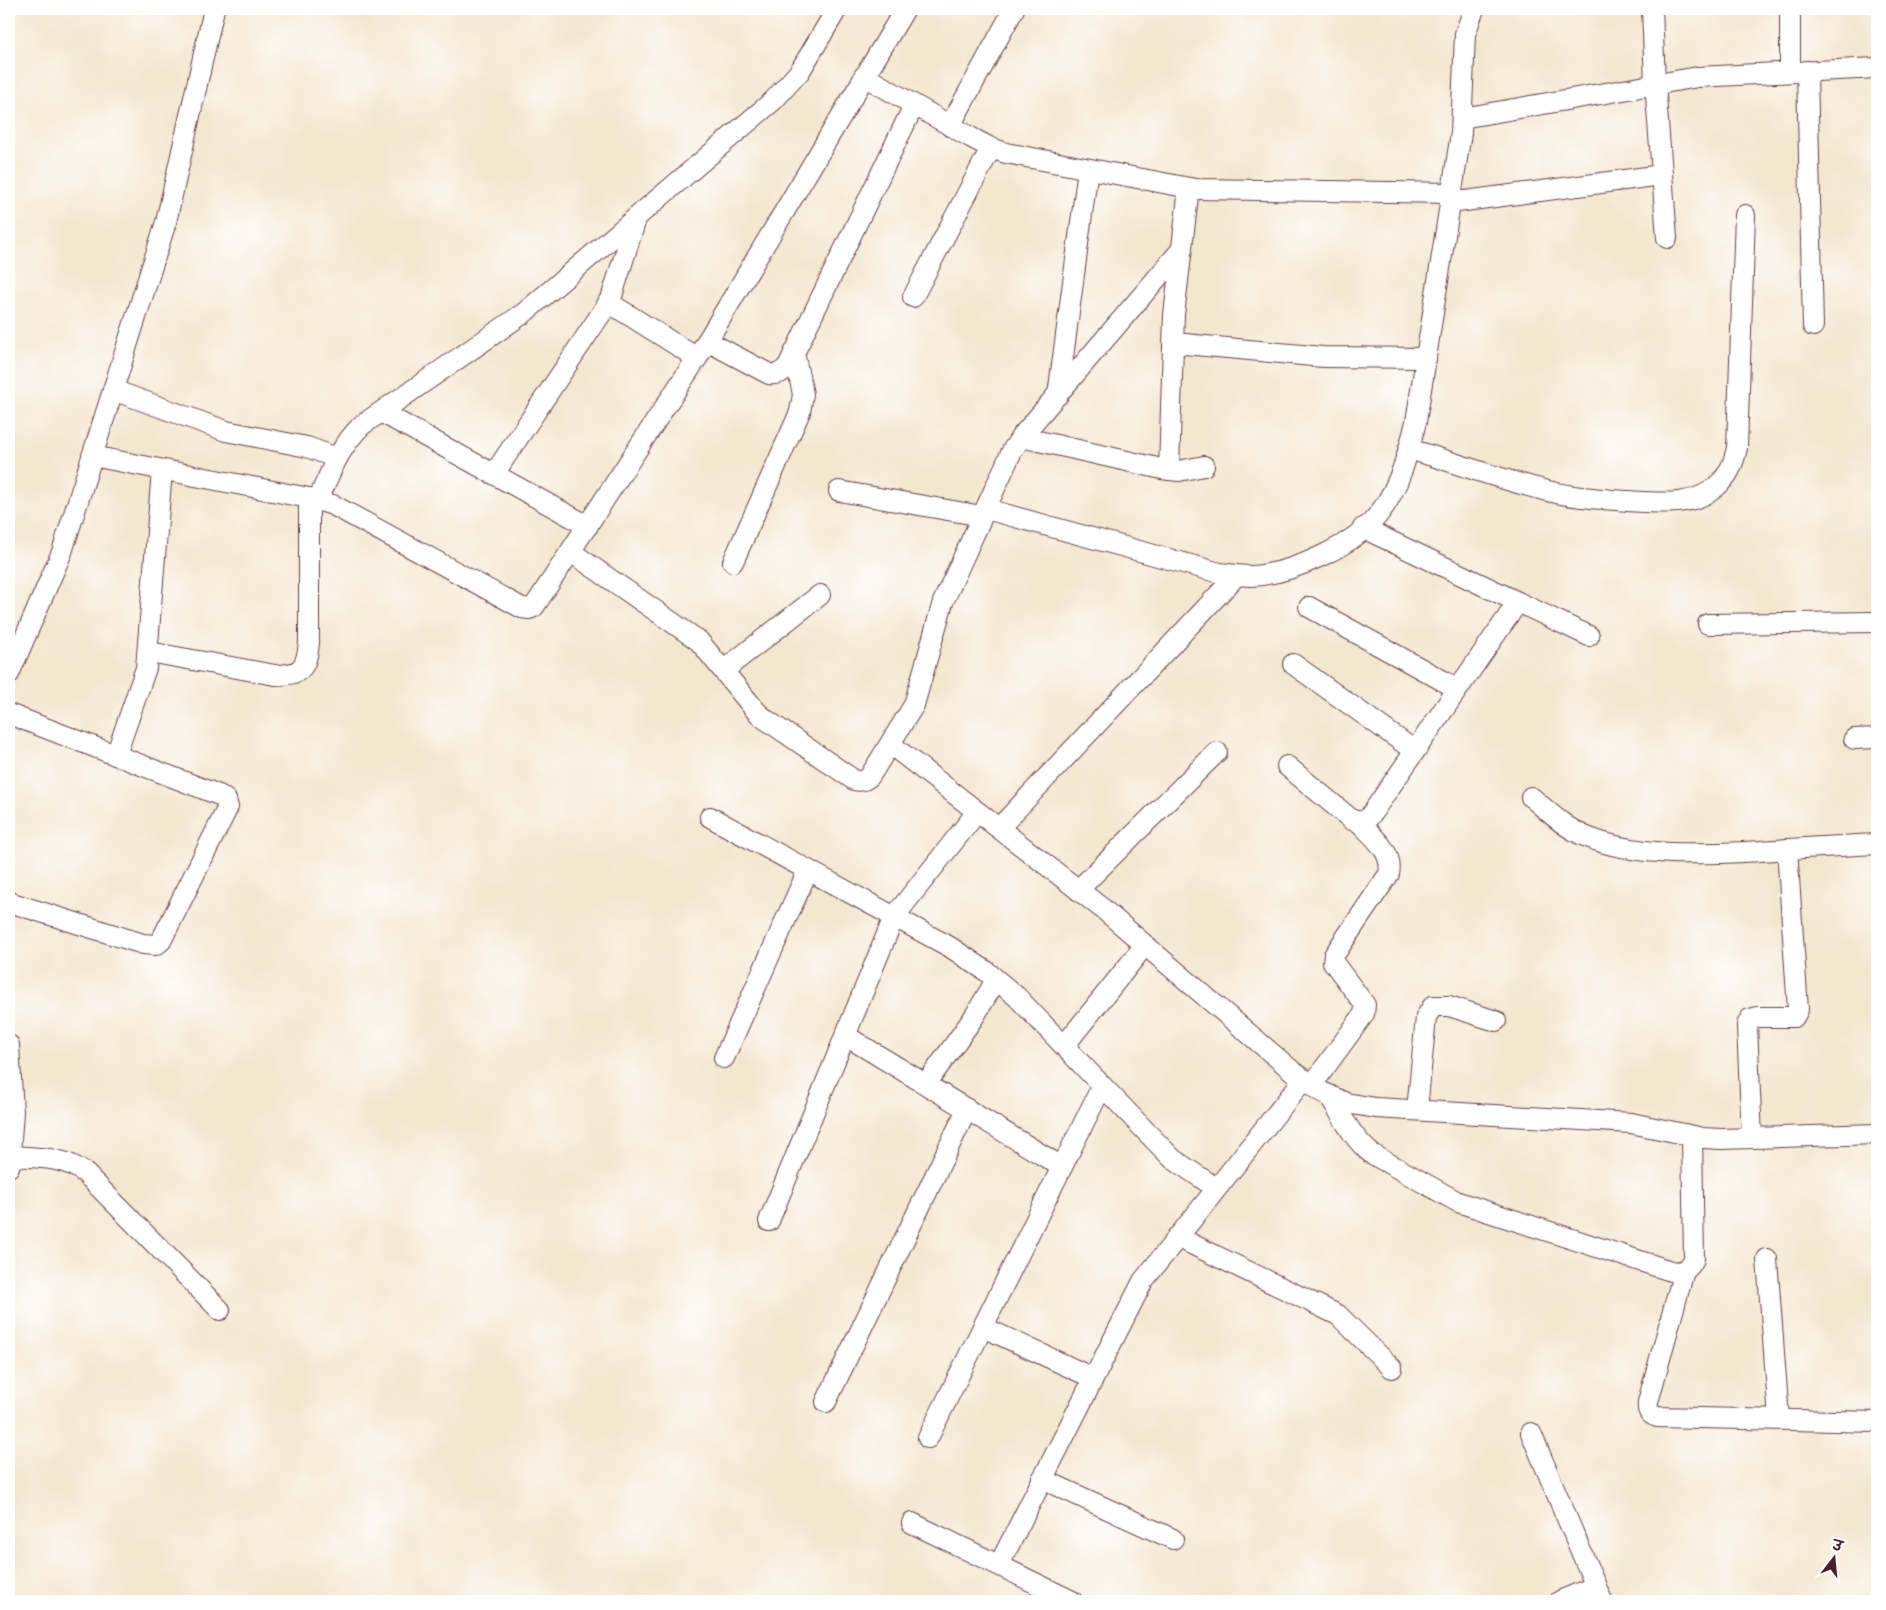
<svg xmlns="http://www.w3.org/2000/svg" width="1886" height="1610" font-family="Itim,'Playpen Sans Deva',sans-serif">
<style>
.lines{fill:none;stroke-linecap:round;stroke-linejoin:round}
.minor-casing{stroke:#643d44;stroke-width:22}
.minor{stroke:#fff;stroke-width:20}
</style>
<rect width="100%" height="100%" fill="#fff"/>
<filter id="ink" filterUnits="userSpaceOnUse"><feTurbulence type="fractalNoise" baseFrequency=".02" numOctaves="2"/><feDisplacementMap in="SourceGraphic" scale="10" xChannelSelector="R" yChannelSelector="G"/><feConvolveMatrix kernelMatrix="1 2 1 2 8 2 1 2 1" color-interpolation-filters="sRGB"/></filter>
<filter id="wash" filterUnits="userSpaceOnUse"><feTurbulence type="fractalNoise" baseFrequency=".0096" numOctaves="4" result="noise"/><feDisplacementMap in="SourceGraphic" scale="20" xChannelSelector="R" yChannelSelector="G"/><feGaussianBlur stdDeviation="1.12" result="paint"/><feColorMatrix in="noise" values="0 0 0 0 0 0 0 0 0 0 0 0 0 0 0 0 0 1.4 0 .05"/><feComposite in="paint" operator="in"/></filter>
<g filter="url(#wash)">
<rect width="100%" height="100%" fill="#f4e7d0"/>
</g>
<g filter="url(#ink)">
<g class="lines">
<g class="minor-casing">
<g id="minor">
<path d="M 1652,9 L 1655,83 L 1667,238"/>
<path d="M 1807,71 L 1813,326"/>
<path d="M 1790,72 L 1790,9"/>
<path d="M 864,76 L 972,138 L 991,148 L 1006,153 L 1195,189 L 1452,193"/>
<path d="M 1462,118 L 1698,77 L 1877,68"/>
<path d="M 950,126 L 1014,9"/>
<path d="M 1450,203 L 1662,175"/>
<path d="M 913,297 L 991,148"/>
<path d="M 608,302 L 697,358"/>
<path d="M 707,341 L 769,374 C 778,375 782,373 788,366 L 914,105"/>
<path d="M 1174,343 L 1323,357 L 1426,358"/>
<path d="M 113,390 L 226,431 L 307,447 L 337,458"/>
<path d="M 1058,395 L 1088,169"/>
<path d="M 381,412 L 588,526"/>
<path d="M 1021,437 L 1162,469 L 1179,471 L 1204,466"/>
<path d="M 1409,449 C 1457,463 1504,481 1552,492 C 1577,498 1602,499 1628,501 C 1659,503 1698,508 1721,482 C 1731,472 1734,460 1737,448 L 1745,215"/>
<path d="M 92,456 L 309,498 L 333,505 L 522,608 L 529,609 L 534,607 L 697,358 L 905,9"/>
<path d="M 1169,470 L 1174,315 L 1189,188"/>
<path d="M 494,474 L 611,299 L 636,219"/>
<path d="M 839,491 L 982,516"/>
<path d="M 318,500 C 330,473 340,446 362,425 L 524,313 L 774,100 L 800,71 L 837,9"/>
<path d="M 986,509 L 1220,573 C 1230,574 1241,576 1251,576 C 1292,574 1357,545 1381,511 C 1400,485 1408,453 1416,422 L 1461,133 L 1465,34 L 1474,9"/>
<path d="M 1363,528 L 1589,636"/>
<path d="M 571,552 L 699,641 L 756,711 L 765,719 L 854,780 C 861,782 865,781 870,776 L 914,705 L 943,602 L 1012,451 L 1021,437 L 1182,249"/>
<path d="M 733,562 L 800,412 L 803,394 L 794,353"/>
<path d="M 1309,607 L 1458,689"/>
<path d="M 1708,624 L 1877,622"/>
<path d="M 149,652 L 275,675 C 301,675 306,669 309,643 L 309,498"/>
<path d="M 1293,664 L 1415,751"/>
<path d="M 724,670 L 820,595"/>
<path d="M 9,674 L 62,552 L 166,222 L 214,9"/>
<path d="M 9,714 L 219,795 L 226,800 L 228,807 L 161,941 L 156,945 L 143,944 L 9,902"/>
<path d="M 1854,739 L 1877,738"/>
<path d="M 890,744 L 1103,909 L 1296,1074 L 1320,1091 L 1346,1103 L 1376,1108 L 1631,1123 L 1703,1138 L 1721,1139 L 1877,1134"/>
<path d="M 116,755 L 146,668 L 162,470"/>
<path d="M 1287,766 L 1352,820 C 1360,822 1364,822 1370,816 L 1518,602"/>
<path d="M 1531,797 C 1549,812 1566,829 1587,837 C 1639,858 1705,854 1760,851 C 1799,848 1838,846 1877,844"/>
<path d="M 710,817 L 950,947 L 986,971 L 1017,997 L 1160,1146 L 1173,1159 L 1216,1188"/>
<path d="M 999,828 L 1237,575"/>
<path d="M 1078,890 L 1217,752"/>
<path d="M 846,1036 L 1062,1167"/>
<path d="M 9,1045 L 13,1112 L 9,1167"/>
<path d="M 1064,1046 L 1145,945"/>
<path d="M 724,1058 L 808,870"/>
<path d="M 926,1084 L 974,1017 L 996,980"/>
<path d="M 1312,1085 L 1364,1014 L 1365,1005 L 1333,962 L 1334,955 L 1389,874 C 1394,852 1372,836 1359,822"/>
<path d="M 1329,1095 C 1342,1116 1353,1139 1372,1154 L 1458,1202 L 1674,1272 C 1685,1271 1689,1269 1694,1259 L 1692,1136"/>
<path d="M 1417,1110 L 1426,1017 L 1433,1006 L 1449,1006 L 1496,1021"/>
<path d="M 1752,1138 L 1747,1025 L 1750,1019 L 1758,1017 L 1794,1017 L 1798,1010 L 1787,849"/>
<path d="M 10,1156 C 36,1158 63,1156 85,1173 L 220,1310"/>
<path d="M 769,1221 L 894,917 L 977,812"/>
<path d="M 1177,1237 L 1338,1315 L 1392,1368"/>
<path d="M 1767,1259 L 1779,1419"/>
<path d="M 1684,1271 L 1648,1402 C 1647,1411 1649,1414 1657,1417 L 1877,1422"/>
<path d="M 983,1327 L 1093,1378"/>
<path d="M 826,1402 L 967,1109"/>
<path d="M 1531,1433 L 1602,1601"/>
<path d="M 928,1438 L 1102,1086"/>
<path d="M 1042,1479 L 1173,1539"/>
<path d="M 912,1523 L 1072,1601"/>
<path d="M 999,1565 L 1143,1281 L 1304,1079"/>
<path d="M 1560,1601 L 1596,1586"/>
</g>
</g>
<use href="#minor" class="minor"/>
</g>
</g>
<rect width="1886" height="1610" fill="none" stroke="#fff" stroke-width="30"/>
<g transform="translate(1834 1558) rotate(16)" stroke="#ffffff" stroke-width="4" paint-order="stroke">
<path d="M0-4L9 19L0 12L-9 19Z" fill="#4a1f2b"/>
<text y="-8" font-size="14" font-weight="bold" text-anchor="middle" fill="#4a1f2b">उ</text>
</g>
</svg>
